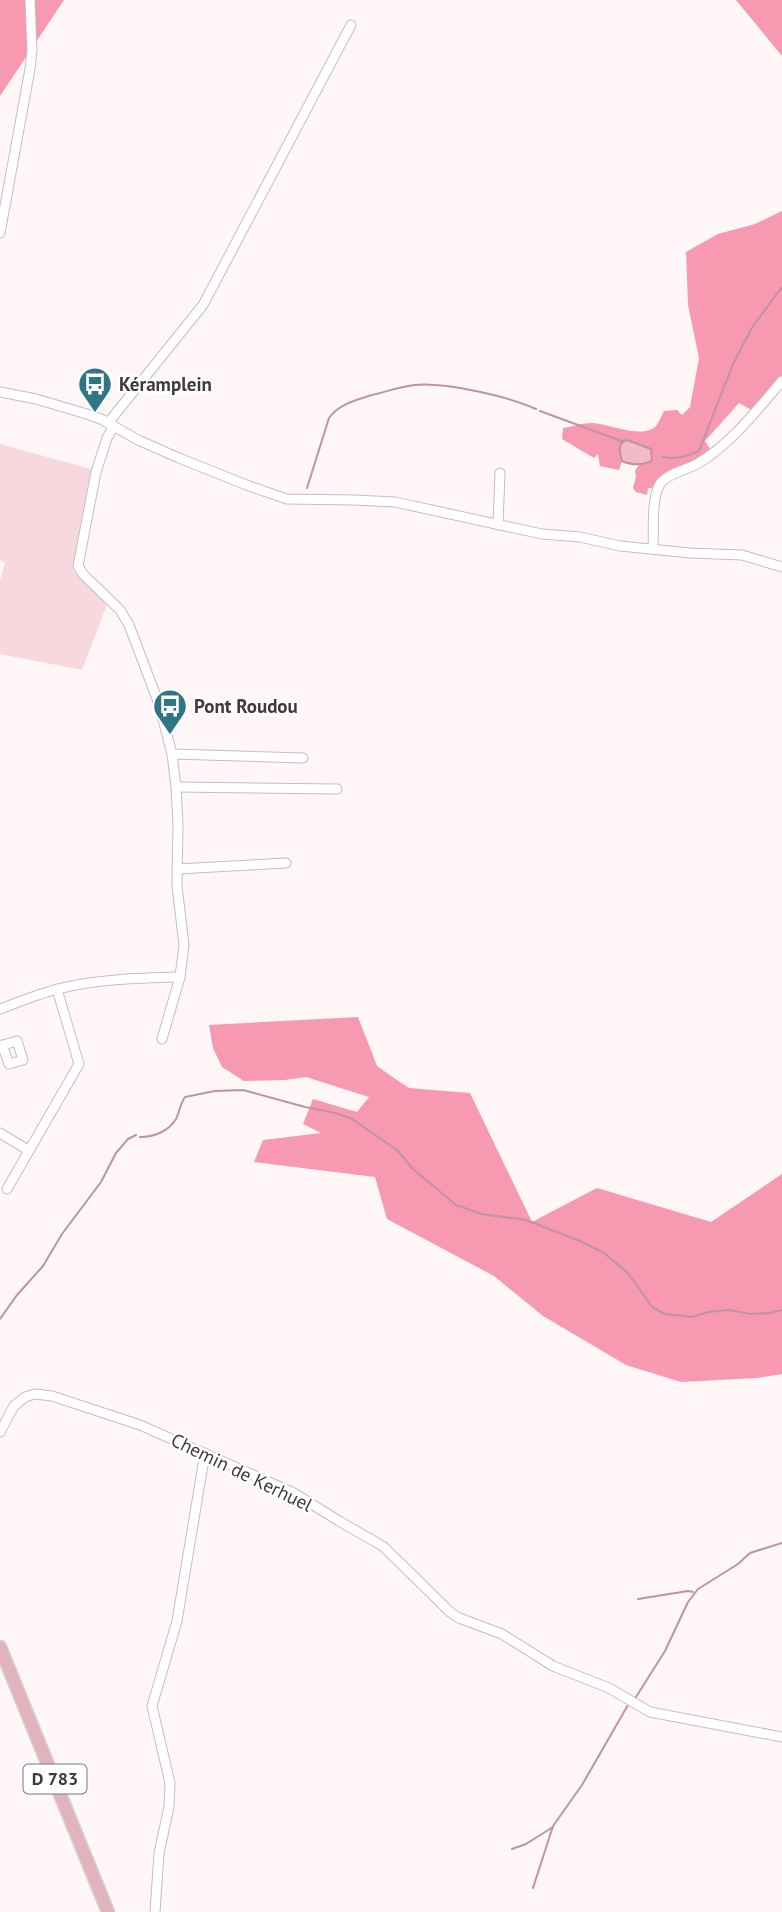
<svg xmlns="http://www.w3.org/2000/svg" width="782" height="1912" font-family="'PT Sans',sans-serif">
<style>
.green{fill:#f8d8df}
.forest{fill:#f799b1}
.water{fill:#f5bac8;stroke:#be949e;stroke-width:2}
.lines{fill:none;stroke-linecap:round;stroke-linejoin:round}
.stream{stroke:#be949e;stroke-width:2}
.minor-casing{stroke:#c6bdbf;stroke-width:11}
.major-casing{stroke:#d5d4d4;stroke-width:15}
.minor{stroke:#fff;stroke-width:9}
.major{stroke:#e0b3be;stroke-width:12}
.labels{text-anchor:middle;stroke-width:5;stroke-linejoin:round;paint-order:stroke}
.shield{fill:#fff;stroke:#787676;stroke-width:2}
.shield-label{font-size:18px;font-weight:bold;fill:#3e3b3c}
.poi-label{font-size:19px;font-weight:bold;fill:#3e3b3c;stroke:#fff;text-anchor:start}
.street-label{font-size:19px;fill:#3e3b3c;stroke:#fff}
</style>
<rect width="100%" height="100%" fill="#fff6f8"/>
<path class="green" d="M 0,444 L 91,469 L 73,571 L 108,602 L 82,670 L 0,654 L 0,580 L 5,563 L 0,560 Z"/>
<g class="forest">
<path d="M 0,0 L 64,0 L 0,96 Z"/>
<path d="M 736,0 L 782,0 L 782,56 Z"/>
<path d="M 782,211 L 782,377 L 755,412 L 739,403 L 705,441 L 716,458 L 686,473 L 660,479 L 652,488 L 648,488 L 647,495 L 636,492 L 633,488 L 636,477 L 635,471 L 640,463 L 650,462 L 620,453 L 622,461 L 619,470 L 600,466 L 598,454 L 594,458 L 562,439 L 563,428 C 572,427 582,423 591,423 C 607,423 643,440 656,426 C 659,422 662,415 664,411 L 677,410 L 682,415 L 690,407 L 699,358 L 688,305 L 686,252 L 718,234 L 755,224 Z"/>
<path d="M 358,1017 L 377,1066 L 394,1078 L 409,1088 L 470,1093 L 532,1222 L 597,1188 L 711,1222 L 782,1174 L 782,1374 L 757,1378 L 681,1382 L 626,1365 L 543,1316 L 494,1276 L 387,1219 L 375,1177 L 254,1162 L 263,1140 L 321,1133 L 303,1124 L 313,1099 L 357,1112 L 369,1097 L 306,1077 L 285,1080 L 244,1081 L 222,1067 L 213,1048 L 209,1025 Z"/>
</g>
<path class="water" d="M 627,440 L 651,449 L 652,460 C 645,466 630,465 622,461 C 620,454 618,447 623,441 Z"/>
<g class="lines">
<g class="stream">
<path d="M 540,411 L 624,442"/>
<path d="M 663,457 C 677,460 686,456 699,451 L 733,364 L 753,326 L 782,287"/>
<path d="M 307,488 L 329,418 C 339,404 356,400 372,395 C 385,392 399,387 414,385 C 445,382 507,396 536,409"/>
<path d="M 140,1137 C 154,1137 169,1131 176,1119 C 180,1111 180,1104 185,1097 L 215,1091 L 243,1090 L 305,1107 L 336,1113 L 352,1119 L 397,1150 L 413,1169 L 456,1205 L 481,1214 L 526,1220 L 580,1241 L 604,1253 L 628,1273 L 652,1307 L 665,1314 L 692,1317 L 708,1312 L 729,1310 L 751,1314 L 769,1313 L 782,1310"/>
<path d="M 0,1319 L 17,1295 L 43,1266 L 62,1234 L 101,1182 L 116,1153 L 128,1139 L 136,1135"/>
<path d="M 638,1599 L 688,1591 L 693,1592"/>
<path d="M 636,1697 L 665,1651 L 688,1602 L 698,1589 L 738,1564 L 750,1553 L 782,1543"/>
<path d="M 512,1849 L 526,1844 L 553,1827"/>
<path d="M 533,1888 L 553,1826 L 582,1785 L 628,1705"/>
</g>
<g class="minor-casing">
<g id="minor">
<path d="M 0,233 L 30,69 L 32,50 L 30,0"/>
<path d="M 0,392 L 36,399 L 90,415 L 103,420 L 138,440 L 179,458 L 249,486 L 287,499 L 354,500 L 395,502 L 542,534 L 580,537 L 620,546 L 690,553 L 742,555 L 782,567"/>
<path d="M 108,423 L 203,305 L 351,25"/>
<path d="M 114,426 L 107,438 L 96,472 L 78,566 L 83,574 L 120,610 L 129,625 L 159,704 L 172,754 L 176,787 L 178,824 L 177,886 L 184,945 L 180,977 L 162,1039"/>
<path d="M 498,525 L 500,473"/>
<path d="M 653,548 C 654,531 651,499 660,484 C 666,474 686,470 697,464 C 731,444 756,411 782,381"/>
<path d="M 172,754 L 303,758"/>
<path d="M 176,787 L 337,789"/>
<path d="M 177,869 L 286,863"/>
<path d="M 0,1009 C 19,1002 38,994 58,989 C 97,979 139,978 180,977"/>
<path d="M 0,1046 L 17,1041 L 23,1060 L 9,1064 L 2,1045"/>
<path d="M 0,1133 L 28,1150"/>
<path d="M 7,1189 L 79,1064 L 57,989"/>
<path d="M 0,1432 L 14,1406 L 25,1397 L 35,1394 L 52,1396 L 140,1425 L 294,1493 L 339,1521 L 374,1541 L 384,1547 L 450,1612 L 459,1618 L 502,1634 L 553,1666 L 609,1688 L 650,1712 L 782,1737"/>
<path d="M 155,1912 L 159,1853 L 169,1807 L 170,1783 L 152,1706 L 177,1621 L 205,1453"/>
</g>
</g>
<g class="major-casing">
<path id="major" d="M 0,1647 L 108,1912"/>
</g>
<use href="#minor" class="minor"/>
<use href="#major" class="major"/>
</g>
<defs>
<g id="bus-pin" transform="scale(1.75)"><path d="M0 17L-7.5 6A9.5 9.5 0 1 1 7.5 6Z" fill="#307584" stroke="#fff"/><path d="M-5-6H5V4H4V6H2V4H-2V6H-4V4H-5ZM-3.5-4V0h7V-4ZM-3.5 1.2v1.5H-2V1.2ZM2 1.2v1.5H3.5V1.2Z" fill="#fff"/></g>
</defs>
<g fill-rule="evenodd">
<use href="#bus-pin" x="95" y="384"/>
<use href="#bus-pin" x="170" y="706"/>
</g>
<g class="labels">
<rect class="shield" x="23.5" y="1764.5" width="63" height="29" rx="5"/>
<g class="shield-label">
<text x="55" y="1785">D 783</text>
</g>
<g class="poi-label">
<text x="119" y="391">Kéramplein</text>
<text x="194" y="713">Pont Roudou</text>
</g>
<g class="street-label">
<text transform="translate(242 1472) rotate(26)" y="7">Chemin de Kerhuel</text>
</g>
</g>
</svg>
